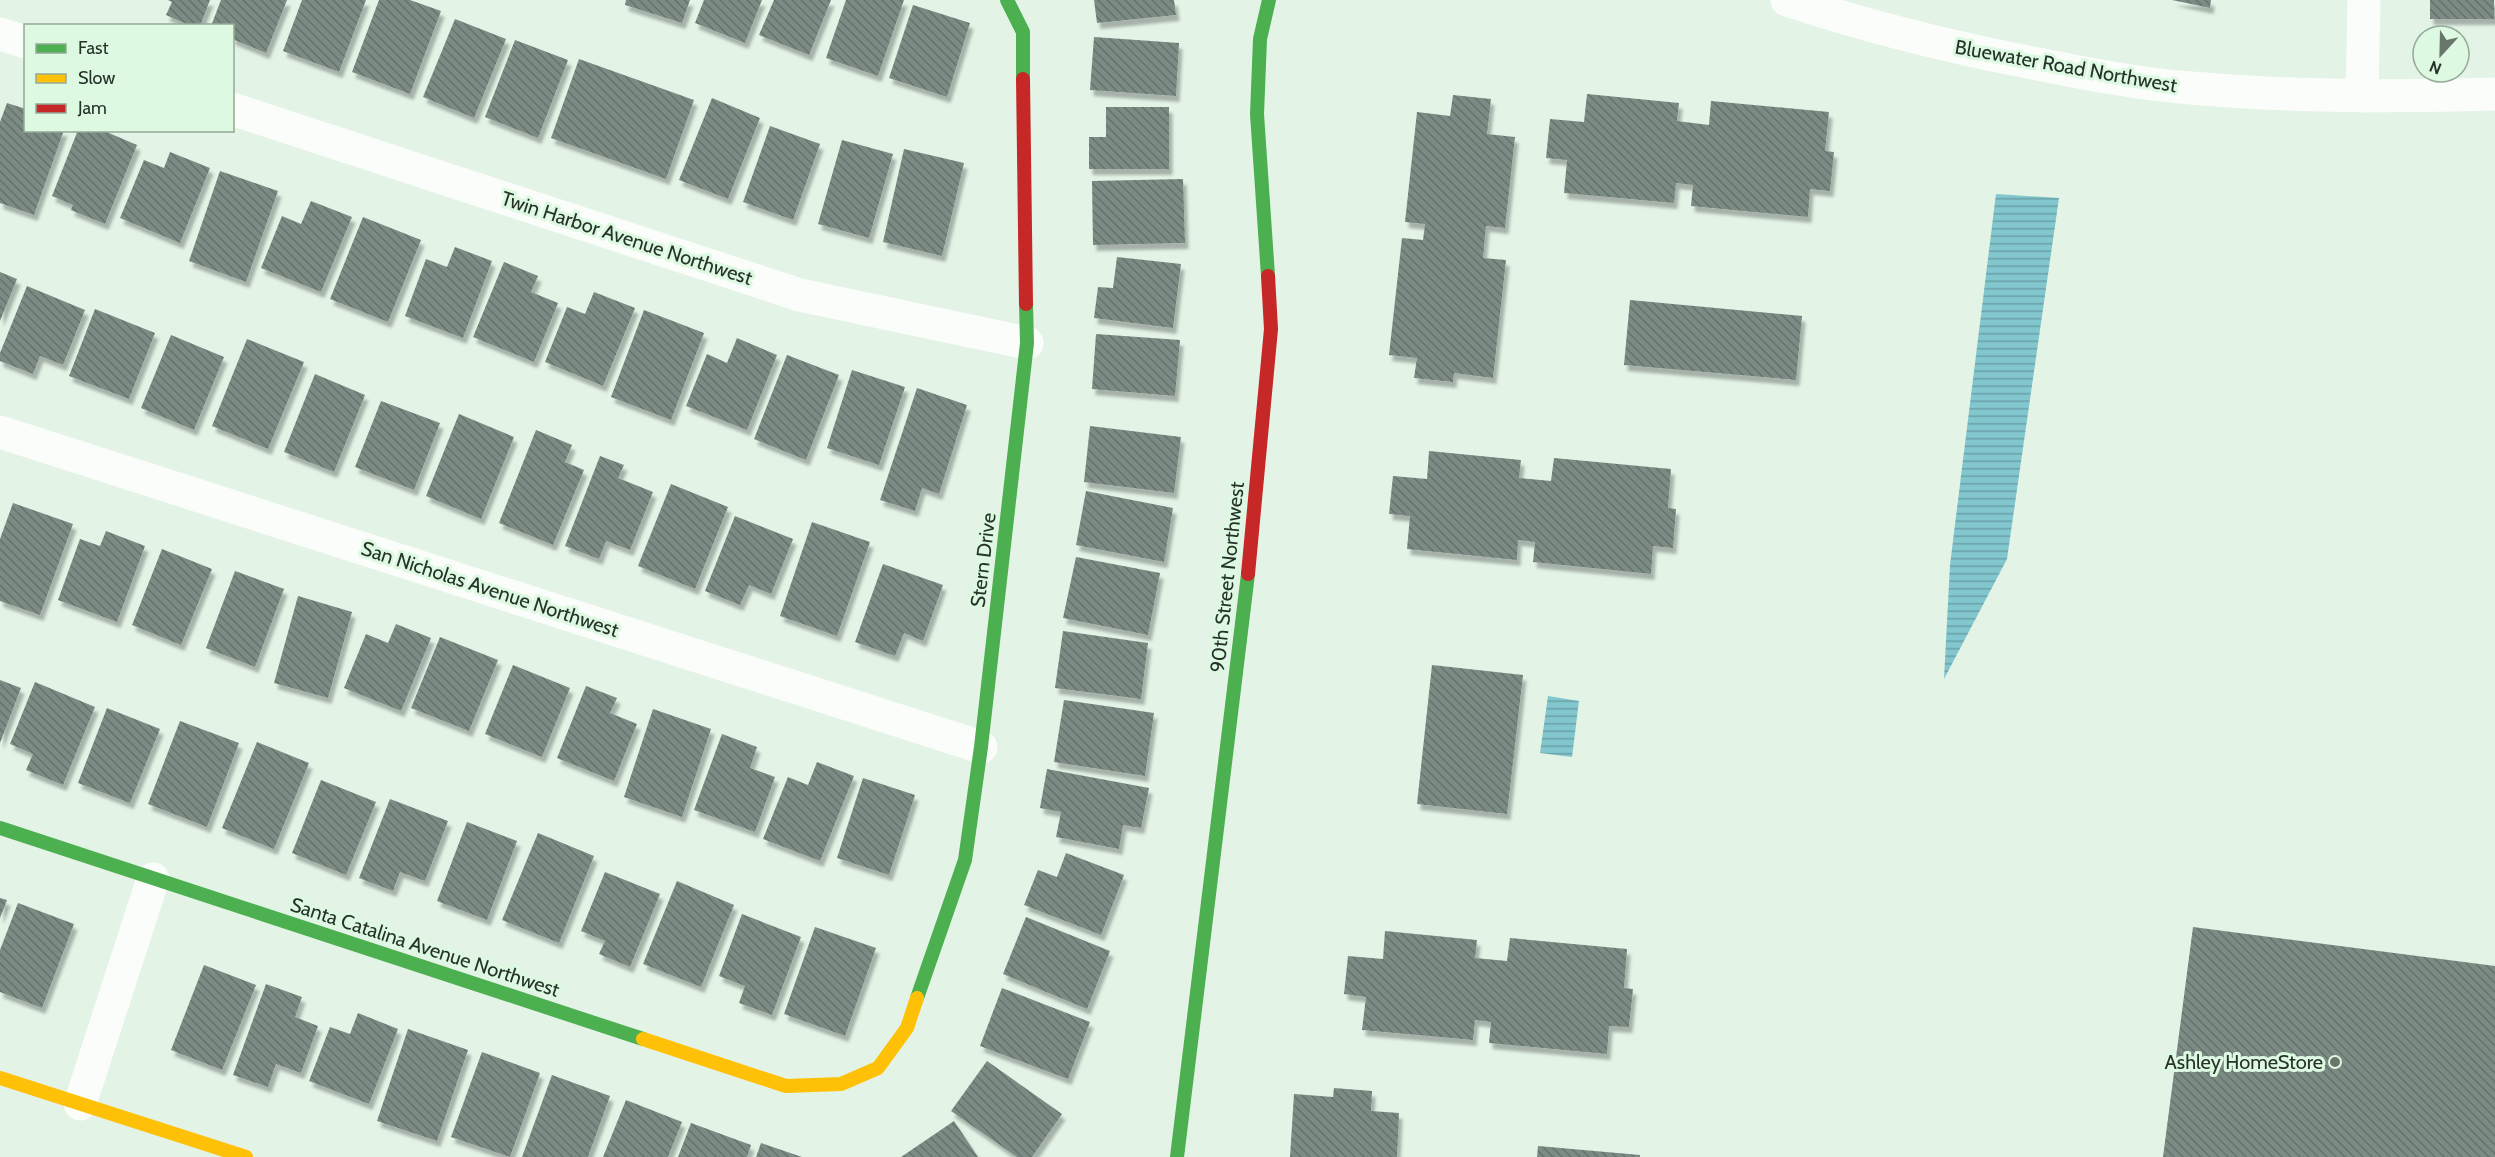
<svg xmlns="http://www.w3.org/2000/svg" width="2495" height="1157" font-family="Cabin,sans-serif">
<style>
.water{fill:url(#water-rules)}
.building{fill:url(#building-back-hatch);filter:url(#shadow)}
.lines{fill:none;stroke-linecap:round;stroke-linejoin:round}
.street{stroke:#fbfdfb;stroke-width:33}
.fast{stroke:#4caf50;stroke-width:14}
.slow{stroke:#ffc107;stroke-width:14}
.jam{stroke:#c62828;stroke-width:14}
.poi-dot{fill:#69766b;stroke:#ddf9e2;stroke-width:2}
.labels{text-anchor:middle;stroke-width:6;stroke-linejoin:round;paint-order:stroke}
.street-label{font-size:20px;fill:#273229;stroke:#ddf9e2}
.poi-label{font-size:20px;fill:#273229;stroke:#ddf9e2;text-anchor:end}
</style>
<defs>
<pattern id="water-rules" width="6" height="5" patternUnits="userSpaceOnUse" patternTransform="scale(1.5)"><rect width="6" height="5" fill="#82c6ce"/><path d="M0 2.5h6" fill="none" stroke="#6aa1a7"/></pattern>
<pattern id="building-back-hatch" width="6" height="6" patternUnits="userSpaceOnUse" patternTransform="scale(1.5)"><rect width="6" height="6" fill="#7c8c85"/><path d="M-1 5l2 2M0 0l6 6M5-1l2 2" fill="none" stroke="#66736d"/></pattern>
<filter id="shadow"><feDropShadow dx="3.5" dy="6" stdDeviation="1.5" flood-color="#0004"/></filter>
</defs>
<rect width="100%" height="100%" fill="#e3f3e6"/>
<g class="water">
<path d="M 1996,194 L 2059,198 L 2007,559 L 1944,679 L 1950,565 Z"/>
<path d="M 1548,696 L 1579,701 L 1572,757 L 1540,753 Z"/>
</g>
<g class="building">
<path d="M 168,0 L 210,0 L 200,26 L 191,26 L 166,15 L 172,2 Z"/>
<path d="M 221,0 L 287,0 L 266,53 L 232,39 L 232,26 L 211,26 Z"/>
<path d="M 302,0 L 366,0 L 339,72 L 283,51 Z"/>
<path d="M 379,0 L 410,0 L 441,11 L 410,94 L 352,72 Z"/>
<path d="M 626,0 L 690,0 L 682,23 L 625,5 Z"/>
<path d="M 704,0 L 762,0 L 745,43 L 695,23 Z"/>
<path d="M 774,0 L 831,0 L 809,55 L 759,35 Z"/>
<path d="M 846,0 L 904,0 L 878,76 L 826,58 Z"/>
<path d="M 1094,0 L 1174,0 L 1176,15 L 1097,23 Z"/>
<path d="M 2172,0 L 2211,0 L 2210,8 Z"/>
<rect x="2430" y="0" width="64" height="19"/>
<path d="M 913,5 L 970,23 L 947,97 L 889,78 Z"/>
<path d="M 455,19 L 506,39 L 474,118 L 423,97 Z"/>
<path d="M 1094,37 L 1179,43 L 1176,96 L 1090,90 Z"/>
<path d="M 515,40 L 568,60 L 538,138 L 485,117 Z"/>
<path d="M 579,59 L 694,100 L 666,179 L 551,138 Z"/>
<path d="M 1587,94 L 1679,103 L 1677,121 L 1709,125 L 1711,101 L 1829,112 L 1825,151 L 1834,152 L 1830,191 L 1810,189 L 1808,217 L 1691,206 L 1693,185 L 1676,183 L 1674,203 L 1564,193 L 1567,160 L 1546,158 L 1550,119 L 1584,122 Z"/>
<path d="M 1453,95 L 1491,99 L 1487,134 L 1515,137 L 1505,228 L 1486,226 L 1483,258 L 1506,260 L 1493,378 L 1454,373 L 1453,382 L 1414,378 L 1417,358 L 1389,355 L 1402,238 L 1423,240 L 1425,224 L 1405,222 L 1417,112 L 1450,116 Z"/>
<path d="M 712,98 L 760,118 L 728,199 L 679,180 Z"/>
<path d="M 7,103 L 26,109 L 26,130 L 64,130 L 34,215 L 0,203 L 0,122 Z"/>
<path d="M 1106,107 L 1169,107 L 1169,169 L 1089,169 L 1089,137 L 1106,137 Z"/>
<path d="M 770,126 L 820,144 L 793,220 L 743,202 Z"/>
<path d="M 78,130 L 102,130 L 137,145 L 105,224 L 71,210 L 73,205 L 52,196 Z"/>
<path d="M 842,140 L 893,154 L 869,238 L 818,224 Z"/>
<path d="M 904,149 L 964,163 L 942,256 L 883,242 Z"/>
<path d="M 170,152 L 210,168 L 180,243 L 120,218 L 144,160 L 164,168 Z"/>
<path d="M 220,171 L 278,191 L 246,282 L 189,261 Z"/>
<path d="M 1183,179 L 1185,243 L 1093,245 L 1092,181 Z"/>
<path d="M 311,201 L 352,217 L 321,292 L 261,268 L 282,216 L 301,224 Z"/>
<path d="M 363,217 L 421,240 L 388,322 L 330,299 Z"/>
<path d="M 455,247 L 492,261 L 463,338 L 405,316 L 426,259 L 447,267 Z"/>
<path d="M 1117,257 L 1181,264 L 1173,328 L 1094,318 L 1098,287 L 1113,288 Z"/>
<path d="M 504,262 L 538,276 L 531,292 L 558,303 L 534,362 L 473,337 Z"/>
<path d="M 0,272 L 17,279 L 0,321 Z"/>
<path d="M 27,286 L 85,310 L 63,365 L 40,356 L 33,374 L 0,361 L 0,353 Z"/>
<path d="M 594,292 L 635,308 L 603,386 L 545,362 L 567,307 L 585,314 Z"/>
<path d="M 1630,300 L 1802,316 L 1796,380 L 1624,365 Z"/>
<path d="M 95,309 L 155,333 L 129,399 L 69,376 Z"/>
<path d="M 644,310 L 704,333 L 671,420 L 611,397 Z"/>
<path d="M 1096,334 L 1180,340 L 1175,396 L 1092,389 Z"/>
<path d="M 171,335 L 224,357 L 194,430 L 141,408 Z"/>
<path d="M 737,338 L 777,355 L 747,430 L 686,406 L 707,354 L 727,363 Z"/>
<path d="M 247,339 L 304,362 L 268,449 L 212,426 Z"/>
<path d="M 787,355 L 839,375 L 806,460 L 754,439 Z"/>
<path d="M 852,370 L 905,387 L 879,465 L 827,448 Z"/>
<path d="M 315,374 L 365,395 L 334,472 L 284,452 Z"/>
<path d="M 917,388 L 967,405 L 939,494 L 922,488 L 915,511 L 880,500 Z"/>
<path d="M 381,401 L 440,423 L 414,490 L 355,467 Z"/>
<path d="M 459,414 L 514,437 L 481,519 L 426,496 Z"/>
<path d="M 1090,426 L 1181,437 L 1174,493 L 1084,482 Z"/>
<path d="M 536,430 L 572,445 L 565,462 L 584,470 L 553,545 L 499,523 Z"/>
<path d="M 1429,451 L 1521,460 L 1519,478 L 1551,481 L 1554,458 L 1671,469 L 1668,508 L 1676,509 L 1673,548 L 1653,546 L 1651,574 L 1533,562 L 1535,542 L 1518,540 L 1517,560 L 1407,549 L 1410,516 L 1389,514 L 1393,476 L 1427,479 Z"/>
<path d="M 600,456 L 624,465 L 618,478 L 653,492 L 630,550 L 606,541 L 599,559 L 565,546 Z"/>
<path d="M 671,484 L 728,507 L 695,589 L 638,566 Z"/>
<path d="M 1086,491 L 1173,508 L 1164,562 L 1076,545 Z"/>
<path d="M 13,503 L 73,524 L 40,615 L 0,601 L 0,539 Z"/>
<path d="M 735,516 L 793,539 L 771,594 L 749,585 L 740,605 L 705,591 Z"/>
<path d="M 812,522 L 870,542 L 837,636 L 780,616 Z"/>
<path d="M 106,531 L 145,546 L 117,622 L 58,600 L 80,539 L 100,546 Z"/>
<path d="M 162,549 L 212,569 L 181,645 L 132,625 Z"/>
<path d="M 1076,557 L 1160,573 L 1148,635 L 1063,618 Z"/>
<path d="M 883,564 L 943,585 L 923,641 L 904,633 L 895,656 L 855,642 Z"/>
<path d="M 235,571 L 284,589 L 255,667 L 206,648 Z"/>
<path d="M 298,596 L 352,612 L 328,698 L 274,683 Z"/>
<path d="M 396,624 L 431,638 L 401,711 L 344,688 L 366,634 L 388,643 Z"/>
<path d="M 1063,631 L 1148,643 L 1141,699 L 1055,688 Z"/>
<path d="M 440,637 L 498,660 L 469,731 L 411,708 Z"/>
<path d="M 513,665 L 570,688 L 542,757 L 485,734 Z"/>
<path d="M 1432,665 L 1523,675 L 1507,814 L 1417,804 Z"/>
<path d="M 0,680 L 21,688 L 0,743 Z"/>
<path d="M 35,682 L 95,707 L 63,785 L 26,770 L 33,754 L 10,744 Z"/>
<path d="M 586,686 L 617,698 L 610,713 L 637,724 L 614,781 L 557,758 Z"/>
<path d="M 1064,700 L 1154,713 L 1145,776 L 1054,762 Z"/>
<path d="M 107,708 L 160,729 L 130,803 L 78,783 Z"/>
<path d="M 653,709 L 711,729 L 682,817 L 624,797 Z"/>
<path d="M 180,721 L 239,743 L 207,827 L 148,804 Z"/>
<path d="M 722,734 L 757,747 L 750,768 L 775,777 L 755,832 L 694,810 Z"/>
<path d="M 257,742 L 309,763 L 274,849 L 222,828 Z"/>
<path d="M 817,762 L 854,776 L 820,861 L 763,839 L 788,777 L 808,785 Z"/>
<path d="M 1047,769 L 1149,788 L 1141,828 L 1123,825 L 1119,849 L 1056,837 L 1061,812 L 1040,808 Z"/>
<path d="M 863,778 L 915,795 L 889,875 L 837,858 Z"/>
<path d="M 321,780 L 376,802 L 346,875 L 292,853 Z"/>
<path d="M 390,799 L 448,821 L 425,881 L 400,872 L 393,891 L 359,878 Z"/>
<path d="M 467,822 L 517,841 L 487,920 L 437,901 Z"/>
<path d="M 538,833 L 594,856 L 559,943 L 502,920 Z"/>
<path d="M 1066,853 L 1124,875 L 1101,935 L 1024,905 L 1038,870 L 1057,877 Z"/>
<path d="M 605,872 L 660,894 L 630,967 L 599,954 L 605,941 L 581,931 Z"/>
<path d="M 677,881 L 734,905 L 701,987 L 643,964 Z"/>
<path d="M 0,898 L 7,900 L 0,918 Z"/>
<path d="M 18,903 L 74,924 L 42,1008 L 0,992 L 0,950 Z"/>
<path d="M 742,914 L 801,937 L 772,1015 L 739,1003 L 745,986 L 719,976 Z"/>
<path d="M 1026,917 L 1110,951 L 1087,1009 L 1003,974 Z"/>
<path d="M 815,927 L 876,948 L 845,1036 L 784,1014 Z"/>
<path d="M 2193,927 L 2495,966 L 2495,1157 L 2163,1157 Z"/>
<path d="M 1385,931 L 1477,940 L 1475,958 L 1507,961 L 1510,938 L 1627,949 L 1624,988 L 1633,989 L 1629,1027 L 1609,1026 L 1607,1054 L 1489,1043 L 1491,1022 L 1475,1020 L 1473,1040 L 1362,1030 L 1366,997 L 1344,994 L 1348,956 L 1383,959 Z"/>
<path d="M 204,965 L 256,985 L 222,1070 L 171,1050 Z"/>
<path d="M 266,984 L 302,997 L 295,1017 L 318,1026 L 301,1073 L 276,1064 L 268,1087 L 233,1075 Z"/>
<path d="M 1002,988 L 1090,1022 L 1068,1079 L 980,1046 Z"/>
<path d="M 358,1013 L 398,1029 L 369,1104 L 309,1081 L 330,1027 L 350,1034 Z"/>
<path d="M 408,1029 L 468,1050 L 437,1141 L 377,1121 Z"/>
<path d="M 482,1052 L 540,1073 L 510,1157 L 451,1137 Z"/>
<path d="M 987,1061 L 1062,1114 L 1032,1157 L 1017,1157 L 951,1111 Z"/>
<path d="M 552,1075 L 610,1096 L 588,1157 L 522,1157 Z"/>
<path d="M 1334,1088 L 1372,1091 L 1371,1111 L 1399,1113 L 1397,1157 L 1290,1157 L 1294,1094 L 1333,1097 Z"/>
<path d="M 626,1100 L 682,1122 L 668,1157 L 603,1157 Z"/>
<path d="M 954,1121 L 978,1157 L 901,1157 Z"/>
<path d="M 691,1123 L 751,1145 L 747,1157 L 678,1157 Z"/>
<path d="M 761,1143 L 802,1157 L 756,1157 Z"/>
<path d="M 1538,1146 L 1640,1155 L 1640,1157 L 1537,1157 Z"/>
</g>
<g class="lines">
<g class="street">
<path d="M 1787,0 C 1869,27 1953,48 2038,64 C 2088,74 2139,84 2191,88 C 2292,97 2393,97 2495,94"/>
<path d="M 0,34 L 26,42"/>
<path d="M 2362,96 L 2364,0"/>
<path d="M 232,109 L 800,295 L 1027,343"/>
<path d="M 0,432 L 981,747"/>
<path d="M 80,1104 L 153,879"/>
</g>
<g class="fast">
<path d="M 1007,0 L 1023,32 L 1023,79"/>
<path d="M 1268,276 L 1257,114 L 1260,39 L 1269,0"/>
<path d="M 0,828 L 643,1039"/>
<path d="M 917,998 L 965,860 L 981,747 L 1027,343 L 1026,304"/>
<path d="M 1177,1157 L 1248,574"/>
</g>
<g class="slow">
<path d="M 643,1039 L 786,1086 L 841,1084 L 878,1068 L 907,1028 L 917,998"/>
<path d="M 0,1078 L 246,1157"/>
</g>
<g class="jam">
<path d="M 1023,79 L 1026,304"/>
<path d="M 1248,574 L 1271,329 L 1268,276"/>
</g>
</g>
<circle class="poi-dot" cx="2335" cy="1062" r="6"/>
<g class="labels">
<g class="street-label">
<text transform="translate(2066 66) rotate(10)" y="7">Bluewater Road Northwest</text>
<text transform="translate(627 238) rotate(18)" y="7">Twin Harbor Avenue Northwest</text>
<text transform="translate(983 560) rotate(-83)" y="7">Stern Drive</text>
<text transform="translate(1227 577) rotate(-84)" y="7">90th Street Northwest</text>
<text transform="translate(490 589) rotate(18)" y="7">San Nicholas Avenue Northwest</text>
<text transform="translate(425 947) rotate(18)" y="7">Santa Catalina Avenue Northwest</text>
</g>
<g class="poi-label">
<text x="2323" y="1069">Ashley HomeStore</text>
</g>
</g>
<rect x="24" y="24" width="210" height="108" fill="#ddf9e2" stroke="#94a998" stroke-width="1.5"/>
<rect x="36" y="44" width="30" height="9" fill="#4caf50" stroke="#94a998" stroke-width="1.5"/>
<text x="78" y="54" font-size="18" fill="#273229">Fast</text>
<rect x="36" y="74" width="30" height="9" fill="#ffc107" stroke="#94a998" stroke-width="1.5"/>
<text x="78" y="84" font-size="18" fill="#273229">Slow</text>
<rect x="36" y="104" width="30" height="9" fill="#c62828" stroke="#94a998" stroke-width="1.5"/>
<text x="78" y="114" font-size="18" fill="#273229">Jam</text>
<g transform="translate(2441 54) rotate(202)"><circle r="28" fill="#ddf9e2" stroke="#94a998" stroke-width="1.5"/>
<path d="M0-4.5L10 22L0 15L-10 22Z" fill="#69766b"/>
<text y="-9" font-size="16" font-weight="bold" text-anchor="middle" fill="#273229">N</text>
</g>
</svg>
